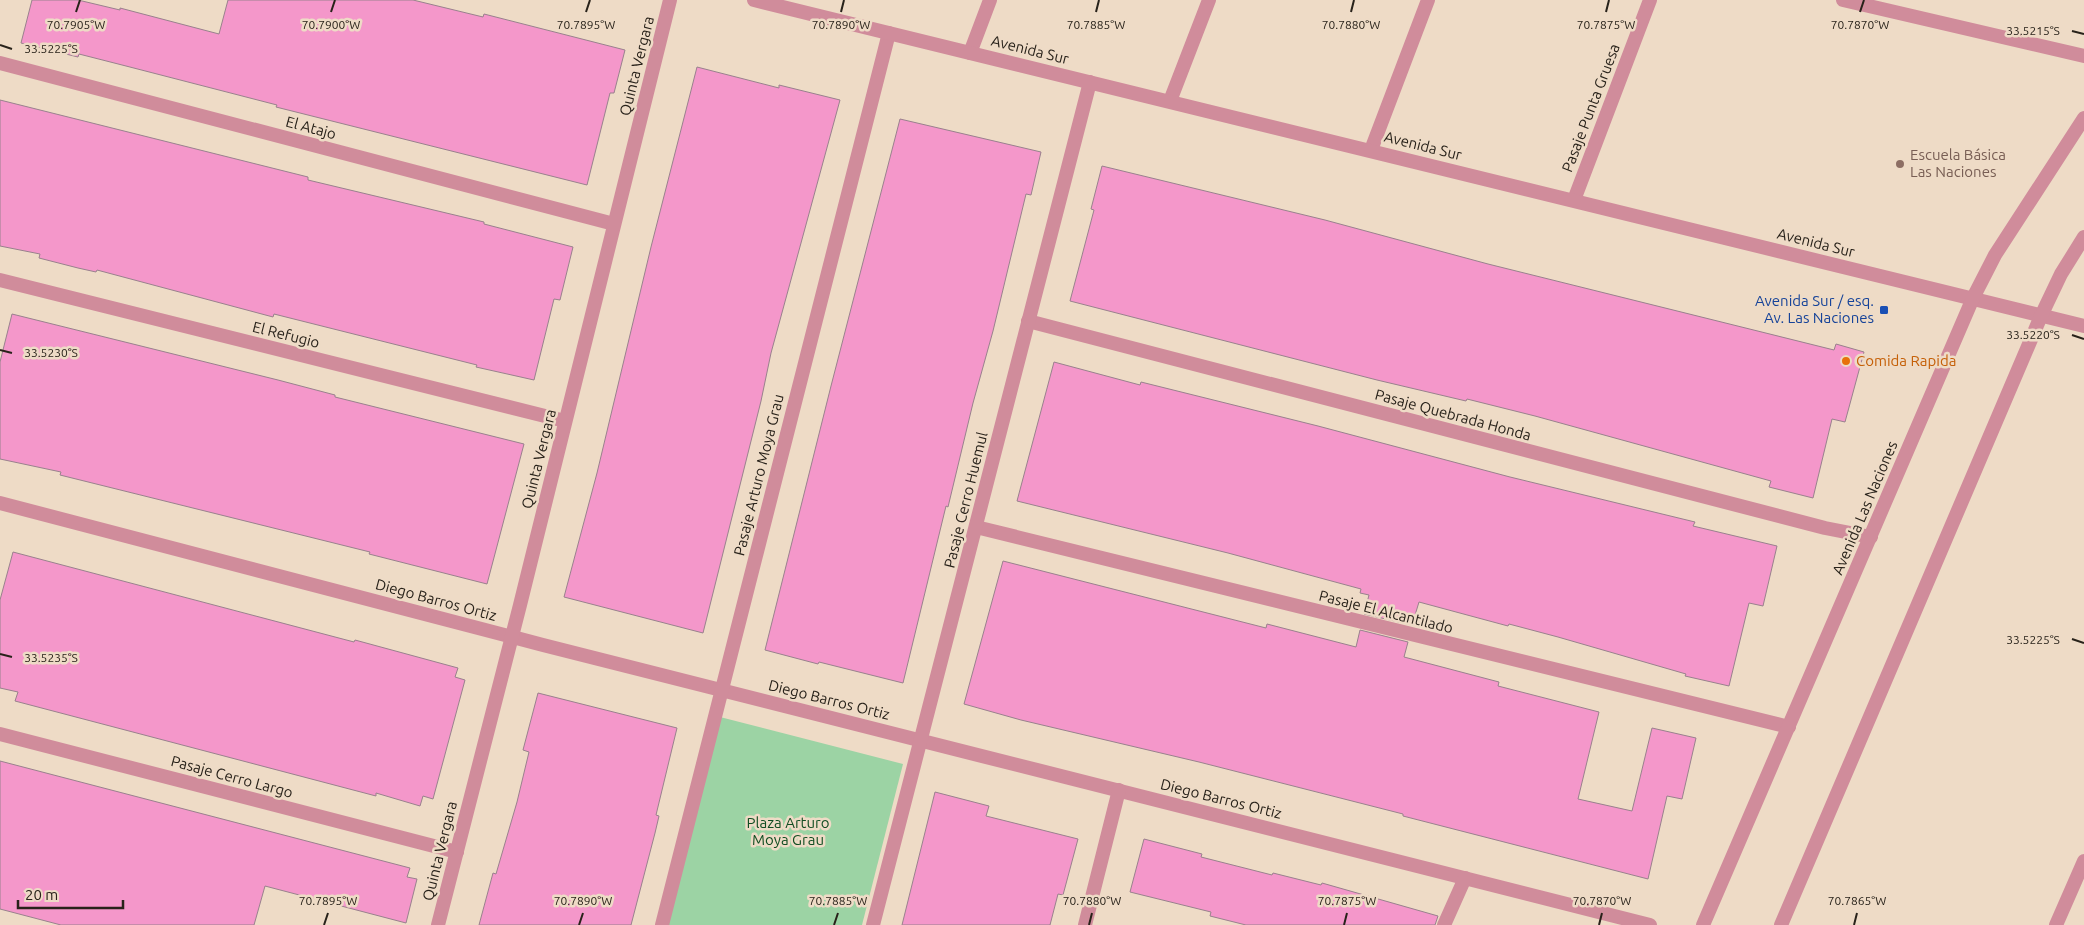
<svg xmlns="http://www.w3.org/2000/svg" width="2084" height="925" font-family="Ubuntu,sans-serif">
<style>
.green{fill:#9cd3a4}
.building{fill:#f497ca;stroke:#99818d}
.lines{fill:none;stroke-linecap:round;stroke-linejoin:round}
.minor{stroke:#d08c9b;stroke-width:14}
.tertiary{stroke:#d08c9b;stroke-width:14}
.ticks{fill:none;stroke:#28221a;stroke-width:2}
.education-dot{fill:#8d6e63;stroke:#eedbc6;stroke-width:2}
.transit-dot{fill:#1a4fb4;stroke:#eedbc6;stroke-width:2}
.food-dot{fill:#e8710a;stroke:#eedbc6;stroke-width:2}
.labels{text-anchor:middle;stroke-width:5;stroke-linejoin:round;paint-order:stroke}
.street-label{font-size:15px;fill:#28221a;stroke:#eedbc6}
.education-label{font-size:15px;fill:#785e54;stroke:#eedbc6;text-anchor:start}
.transit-label{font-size:15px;fill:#164399;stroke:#eedbc6;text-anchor:end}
.food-label{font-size:15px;fill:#c56008;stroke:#eedbc6;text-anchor:start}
.park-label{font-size:15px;fill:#114e22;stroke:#eedbc6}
.ticks-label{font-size:12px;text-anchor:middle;fill:#28221a;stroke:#eedbc6;stroke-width:5;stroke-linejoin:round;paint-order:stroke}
</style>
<rect width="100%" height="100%" fill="#eedbc6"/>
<path class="green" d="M 720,717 L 903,764 L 862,925 L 668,925 Z"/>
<g class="building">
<path d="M 32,0 L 78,0 L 120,10 L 120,8 L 219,34 L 228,0 L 413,0 L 483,17 L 484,14 L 625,50 L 614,93 L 610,93 L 587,185 L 276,107 L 277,105 L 126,66 L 79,54 L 78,57 L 21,43 Z"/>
<path d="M 697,67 L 779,88 L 779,85 L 840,100 L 771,353 L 761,401 L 703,633 L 564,597 L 597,473 L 651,247 Z"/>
<path d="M 0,100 L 308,177 L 308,180 L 484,222 L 484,224 L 573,247 L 560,300 L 554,299 L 534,380 L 476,367 L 477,365 L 274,314 L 273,317 L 97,270 L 96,272 L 78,268 L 39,258 L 40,254 L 0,246 Z"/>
<path d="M 900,119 L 1041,152 L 1031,195 L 1026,194 L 993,331 L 973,403 L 948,507 L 946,506 L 903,683 L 819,662 L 818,664 L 765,650 L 831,386 Z"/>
<path d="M 1102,166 L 1325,220 L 1488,264 L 1834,350 L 1836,344 L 1864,352 L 1845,422 L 1832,419 L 1813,498 L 1769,487 L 1771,481 L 1535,416 L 1467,399 L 1466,401 L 1377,380 L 1070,301 L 1094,210 L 1091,209 Z"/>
<path d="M 12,314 L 278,380 L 335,395 L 335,397 L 524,444 L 487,584 L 369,554 L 370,552 L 60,475 L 61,472 L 0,459 L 0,362 Z"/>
<path d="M 1054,362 L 1140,385 L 1141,382 L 1318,426 L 1510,477 L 1695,522 L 1693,526 L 1777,546 L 1763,606 L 1749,603 L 1729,686 L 1685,676 L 1686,674 L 1558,637 L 1509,624 L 1508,626 L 1419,602 L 1412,625 L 1364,614 L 1369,595 L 1360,593 L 1361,589 L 1228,553 L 1017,501 Z"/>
<path d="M 13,552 L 354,642 L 355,640 L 458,668 L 455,677 L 465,680 L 433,799 L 423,796 L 420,806 L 376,793 L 376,796 L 15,701 L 18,692 L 0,688 L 0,600 Z"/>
<path d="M 1003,561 L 1266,628 L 1267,624 L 1356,647 L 1360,630 L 1408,642 L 1404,657 L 1499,682 L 1498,686 L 1599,712 L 1578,799 L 1632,811 L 1652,728 L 1696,738 L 1682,799 L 1667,796 L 1648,879 L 1403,816 L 1403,814 L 1199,762 L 1021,720 L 964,704 Z"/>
<path d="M 538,693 L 677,728 L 656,815 L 659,816 L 655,833 L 631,925 L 479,925 L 493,873 L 496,874 L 517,802 L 529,752 L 523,750 Z"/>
<path d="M 0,761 L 410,868 L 407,877 L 417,879 L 406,923 L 265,886 L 254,925 L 61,925 L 0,909 Z"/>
<path d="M 935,792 L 989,806 L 986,816 L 1078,839 L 1063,895 L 1058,894 L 1050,925 L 902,925 Z"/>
<path d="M 1144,839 L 1202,854 L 1201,857 L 1272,875 L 1273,873 L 1321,885 L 1322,883 L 1438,916 L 1435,925 L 1246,925 L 1210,916 L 1211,912 L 1130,892 Z"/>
</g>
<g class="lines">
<g class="minor">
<path d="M 1843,0 L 2084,56"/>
<path d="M 970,53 L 990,0"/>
<path d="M 0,63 L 614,224"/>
<path d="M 1170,101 L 1209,0"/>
<path d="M 1371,150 L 1428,0"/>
<path d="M 1574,200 L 1650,0"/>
<path d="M 0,280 L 565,421"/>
<path d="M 1028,321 L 1825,528 L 1871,537"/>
<path d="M 0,503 L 543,645 L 1650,925"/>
<path d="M 976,527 L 1789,727"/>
<path d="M 0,734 L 457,852"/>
<path d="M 438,925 L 520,605 L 670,0"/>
<path d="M 662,925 L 889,33"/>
<path d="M 873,925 L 1090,82"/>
<path d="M 1085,925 L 1119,790"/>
<path d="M 1444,925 L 1465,878"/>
<path d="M 2056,925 L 2084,861"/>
</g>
<g class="tertiary">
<path d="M 754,0 L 2084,326"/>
<path d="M 1703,925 L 1973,298 L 1995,255 L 2084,118"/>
<path d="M 1781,925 L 2041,316 L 2061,274 L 2084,237"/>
</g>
</g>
<path class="ticks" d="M 76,12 L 80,0M 331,12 L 335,0M 586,12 L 590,0M 841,12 L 844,0M 1096,12 L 1099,0M 1351,12 L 1354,0M 1606,12 L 1609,0M 1860,12 L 1864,0M 2072,31 L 2084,34M 0,45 L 12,49M 2072,335 L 2084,339M 0,350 L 12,353M 2072,639 L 2084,643M 0,654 L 12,657M 324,925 L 328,913M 579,925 L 583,913M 834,925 L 838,913M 1089,925 L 1092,913M 1344,925 L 1347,913M 1599,925 L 1602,913M 1854,925 L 1857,913"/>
<circle class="education-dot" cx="1900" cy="164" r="5"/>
<rect class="transit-dot" x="1879" y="305" width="10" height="10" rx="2.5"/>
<circle class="food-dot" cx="1846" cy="361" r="5"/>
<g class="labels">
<g class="street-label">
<text transform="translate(1030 50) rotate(14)" y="5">Avenida Sur</text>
<text transform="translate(637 66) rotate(-76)" y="5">Quinta Vergara</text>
<text transform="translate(1591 108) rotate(-69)" y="5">Pasaje Punta Gruesa</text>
<text transform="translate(311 128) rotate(15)" y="5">El Atajo</text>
<text transform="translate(1423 146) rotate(14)" y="5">Avenida Sur</text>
<text transform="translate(1816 243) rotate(14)" y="5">Avenida Sur</text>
<text transform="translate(286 335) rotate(14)" y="5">El Refugio</text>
<text transform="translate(1453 415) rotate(15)" y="5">Pasaje Quebrada Honda</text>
<text transform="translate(539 459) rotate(-76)" y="5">Quinta Vergara</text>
<text transform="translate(759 475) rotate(-76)" y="5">Pasaje Arturo Moya Grau</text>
<text transform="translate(966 500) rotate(-76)" y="5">Pasaje Cerro Huemul</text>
<text transform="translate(1865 508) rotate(-67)" y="5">Avenida Las Naciones</text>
<text transform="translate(436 600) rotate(15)" y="5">Diego Barros Ortiz</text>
<text transform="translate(1386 612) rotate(14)" y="5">Pasaje El Alcantilado</text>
<text transform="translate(829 700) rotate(14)" y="5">Diego Barros Ortiz</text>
<text transform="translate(232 777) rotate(15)" y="5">Pasaje Cerro Largo</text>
<text transform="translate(1221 799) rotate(14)" y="5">Diego Barros Ortiz</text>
<text transform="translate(440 851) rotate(-76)" y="5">Quinta Vergara</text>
</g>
<g class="education-label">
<text x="1910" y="160">Escuela Básica<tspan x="1910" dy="17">Las Naciones</tspan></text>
</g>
<g class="transit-label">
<text x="1874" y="306">Avenida Sur / esq.<tspan x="1874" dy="17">Av. Las Naciones</tspan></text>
</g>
<g class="food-label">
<text x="1856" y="366">Comida Rapida</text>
</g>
<g class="park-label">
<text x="788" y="828">Plaza Arturo<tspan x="788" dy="17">Moya Grau</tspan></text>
</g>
</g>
<g class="ticks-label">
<text x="76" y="29">70.7905°W</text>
<text x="331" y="29">70.7900°W</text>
<text x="586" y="29">70.7895°W</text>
<text x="841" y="29">70.7890°W</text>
<text x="1096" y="29">70.7885°W</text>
<text x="1351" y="29">70.7880°W</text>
<text x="1606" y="29">70.7875°W</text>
<text x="1860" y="29">70.7870°W</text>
<text x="2033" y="35">33.5215°S</text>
<text x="51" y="53">33.5225°S</text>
<text x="2033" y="339">33.5220°S</text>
<text x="51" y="357">33.5230°S</text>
<text x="2033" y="644">33.5225°S</text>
<text x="51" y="662">33.5235°S</text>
<text x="328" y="905">70.7895°W</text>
<text x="583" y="905">70.7890°W</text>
<text x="838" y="905">70.7885°W</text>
<text x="1092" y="905">70.7880°W</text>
<text x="1347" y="905">70.7875°W</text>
<text x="1602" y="905">70.7870°W</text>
<text x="1857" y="905">70.7865°W</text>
</g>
<path d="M18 900v8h105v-8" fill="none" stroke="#28221a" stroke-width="2.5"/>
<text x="25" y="900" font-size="15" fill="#28221a" stroke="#eedbc6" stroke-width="4" paint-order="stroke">20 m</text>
</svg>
